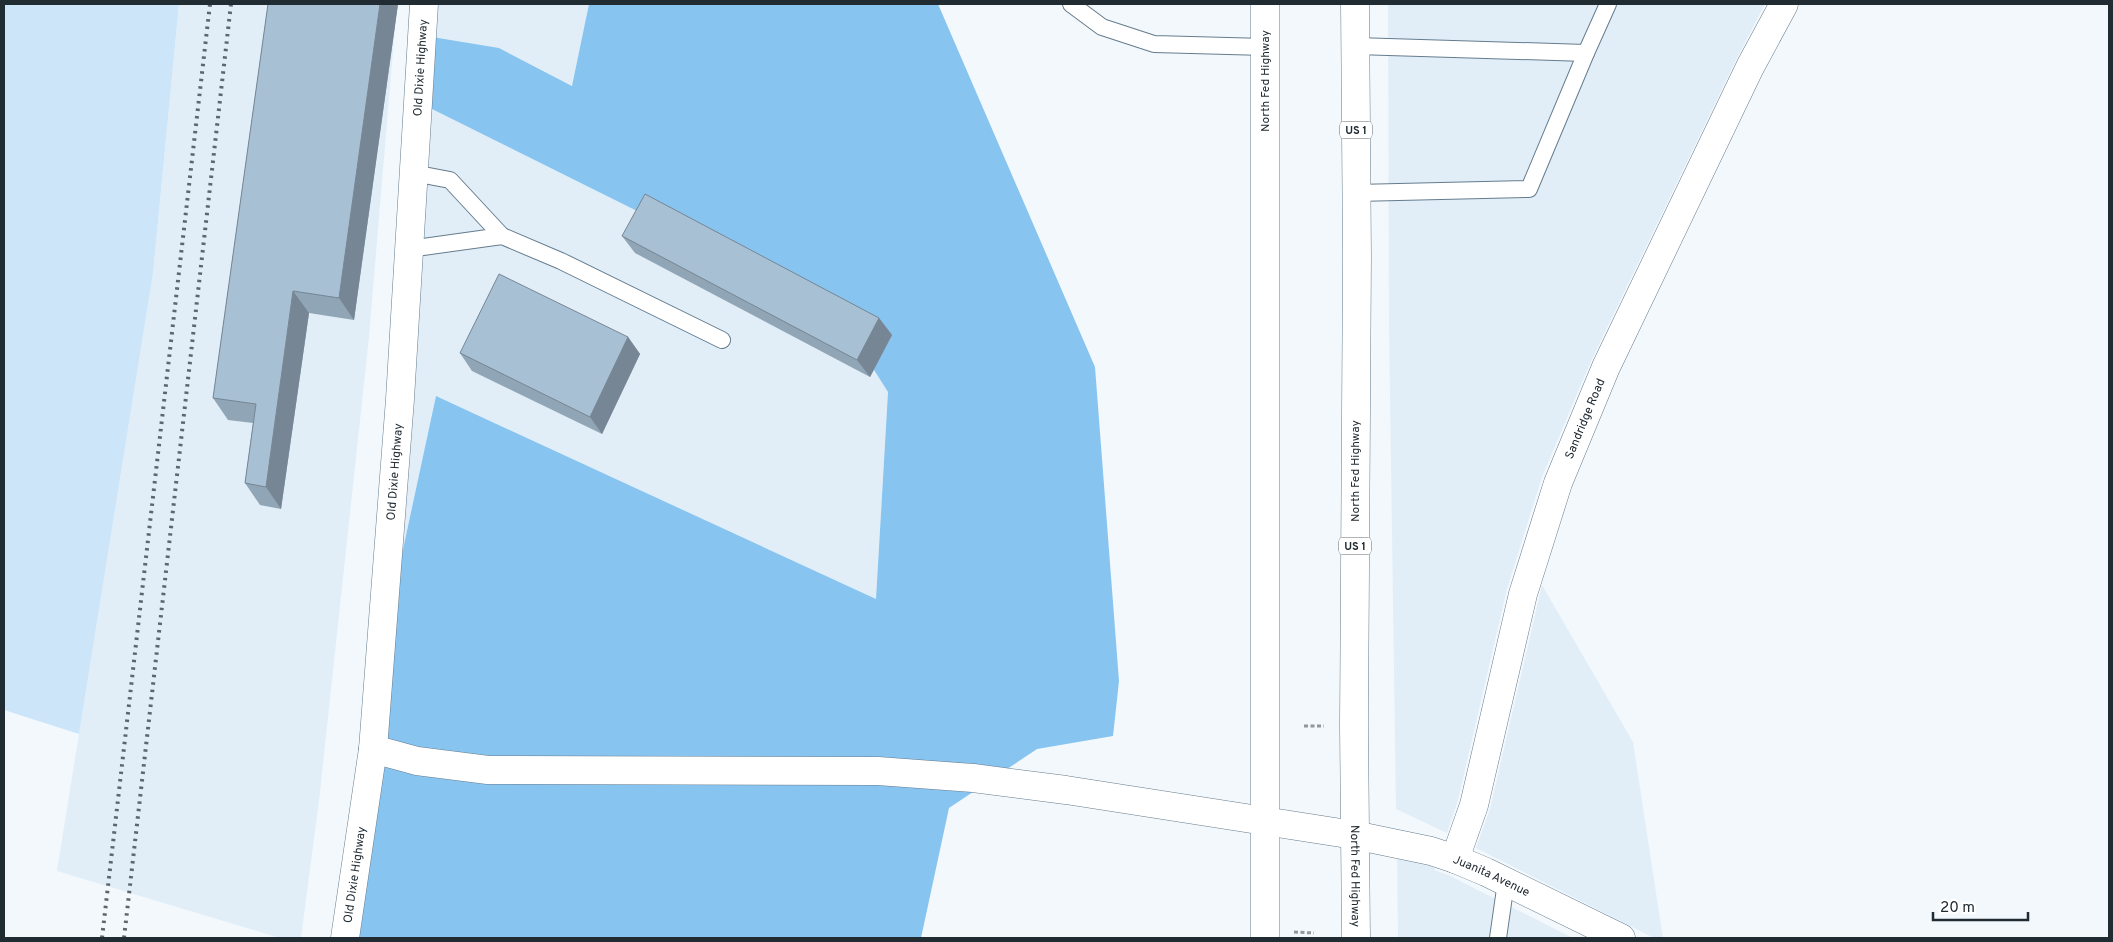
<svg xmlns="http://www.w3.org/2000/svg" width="2113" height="942" font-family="Overpass,sans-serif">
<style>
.built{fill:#e1eef8}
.green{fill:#cce5f8}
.forest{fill:#88c4f0}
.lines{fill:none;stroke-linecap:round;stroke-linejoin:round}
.service-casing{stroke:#657c8d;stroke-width:18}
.minor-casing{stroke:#657c8d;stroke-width:29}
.tertiary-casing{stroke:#657c8d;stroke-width:29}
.primary-casing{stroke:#657c8d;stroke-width:29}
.path{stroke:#90989d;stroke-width:3;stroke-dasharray:4 2.5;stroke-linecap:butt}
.service{stroke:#fff;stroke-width:16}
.minor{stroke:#fff;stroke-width:28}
.tertiary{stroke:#fff;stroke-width:28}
.primary{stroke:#fff;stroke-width:28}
.rail{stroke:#5e666d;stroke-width:4;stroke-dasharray:2.5 5;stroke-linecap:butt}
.wall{fill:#90a5b5}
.shaded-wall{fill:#768694}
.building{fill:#a8c0d3;stroke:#768694}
.labels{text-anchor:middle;stroke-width:5;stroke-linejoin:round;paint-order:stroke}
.shield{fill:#fff;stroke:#646b70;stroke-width:1}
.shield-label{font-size:11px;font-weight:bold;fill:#212b32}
.street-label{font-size:12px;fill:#212b32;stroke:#fff}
</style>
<rect width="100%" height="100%" fill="#f3f8fc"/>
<g class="built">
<path d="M 179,4 L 397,4 L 369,337 L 319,801 L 301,938 L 280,938 L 57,871 L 153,273 Z"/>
<path d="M 430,4 L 589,4 L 573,86 L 499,48 L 836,310 L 888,392 L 876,599 L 436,396 L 357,763 L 402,338 Z"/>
<path d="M 1388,4 L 1765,4 L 1736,60 L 1591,361 L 1542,477 L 1507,589 L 1458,800 L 1447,833 L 1396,809 L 1389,326 Z"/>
<path d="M 1542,585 L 1633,742 L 1663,938 L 1654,938 L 1476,848 L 1490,809 Z"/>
<path d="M 1397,850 L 1435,868 L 1434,870 L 1448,875 L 1573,938 L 1398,938 Z"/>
</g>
<path class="green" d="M 4,4 L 179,4 L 153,273 L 79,734 L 4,710 Z"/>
<path class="forest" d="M 589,4 L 938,4 L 1095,367 L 1119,681 L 1113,736 L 1037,749 L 949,808 L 921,938 L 334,938 L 357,763 L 436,396 L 876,599 L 888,392 L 836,310 L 428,107 L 432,37 L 499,48 L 572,86 Z"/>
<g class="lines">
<g class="service-casing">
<g id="service">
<path d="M 1071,4 L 1102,27 L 1154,44 L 1265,47"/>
<path d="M 1356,46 L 1586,53"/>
<path d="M 413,173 L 450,180 L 502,236"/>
<path d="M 1356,193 L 1529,189 L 1586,53 L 1608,4"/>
<path d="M 409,249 L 502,236 L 561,261 L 722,340"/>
<path d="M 1498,938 L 1506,882"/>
</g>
</g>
<g class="minor-casing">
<g id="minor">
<path id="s1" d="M 1455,859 L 1474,805 L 1523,594 L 1558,483 L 1606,367 L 1750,67 L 1784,4"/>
</g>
</g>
<g class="tertiary-casing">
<g id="tertiary">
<path id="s2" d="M 1354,835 L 1431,851 L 1455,859 L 1486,872 L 1621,938"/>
<path id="s3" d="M 345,938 L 373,749 L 400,399 L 424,4"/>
</g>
</g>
<g class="primary-casing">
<g id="primary">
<path id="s4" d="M 1355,4 L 1357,257 L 1354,726 L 1356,938"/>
<path d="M 373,749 L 417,761 L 488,770 L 878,771 L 973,778 L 1066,790 L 1354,835"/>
<path d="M 1265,938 L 1265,4"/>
</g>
</g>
<g class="path">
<path d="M 1304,726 L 1324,726"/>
<path d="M 1294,932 L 1314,933"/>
</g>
<use href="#service" class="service"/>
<use href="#minor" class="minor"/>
<use href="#tertiary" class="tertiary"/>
<use href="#primary" class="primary"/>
<g class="rail">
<path d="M 102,938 L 210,4"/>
<path d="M 124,938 L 231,4"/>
</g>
</g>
<g class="wall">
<path d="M 268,4 L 398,4 L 354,320 L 309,313 L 281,509 L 260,505 L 245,483 L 253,423 L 228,420 L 213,398 Z"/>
<path d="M 622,236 L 879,318 L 892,335 L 870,377 L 635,253 Z"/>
<path d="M 628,337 L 640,354 L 602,434 L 472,371 L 460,353 Z"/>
</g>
<g class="shaded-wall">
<path d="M 380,4 L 398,4 L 354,320 L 339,298 Z"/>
<path d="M 293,291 L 309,313 L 281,509 L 266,487 Z"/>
<path d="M 879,318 L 892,335 L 870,377 L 857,360 Z"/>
<path d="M 628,337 L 640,354 L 602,434 L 590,417 Z"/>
</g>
<g class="building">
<path d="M 268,4 L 380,4 L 339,298 L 293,291 L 266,487 L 245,483 L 256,404 L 213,398 Z"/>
<path d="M 645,194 L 879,318 L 857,360 L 622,236 Z"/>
<path d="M 499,274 L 628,337 L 590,417 L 460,353 Z"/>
</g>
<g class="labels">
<g class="shield">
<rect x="1340" y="121.5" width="32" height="17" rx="4"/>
<rect x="1339" y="537.5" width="32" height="17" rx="4"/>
</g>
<g class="shield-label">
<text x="1356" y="134">US 1</text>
<text x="1355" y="550">US 1</text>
</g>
<g class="street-label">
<text dy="4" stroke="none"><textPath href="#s3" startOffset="874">Old Dixie Highway</textPath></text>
<text transform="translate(1265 81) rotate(-90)" y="4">North Fed Highway</text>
<text dy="4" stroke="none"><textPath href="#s1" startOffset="460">Sandridge Road</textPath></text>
<text transform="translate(1355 471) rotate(-90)" y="4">North Fed Highway</text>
<text dy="4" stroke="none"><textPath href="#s3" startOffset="469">Old Dixie Highway</textPath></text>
<text dy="4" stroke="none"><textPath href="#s3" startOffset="64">Old Dixie Highway</textPath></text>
<text dy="4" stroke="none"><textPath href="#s4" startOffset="872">North Fed Highway</textPath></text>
<text dy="4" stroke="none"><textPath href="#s2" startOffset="144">Juanita Avenue</textPath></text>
</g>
</g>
<rect width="2113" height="942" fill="none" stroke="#212b32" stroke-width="10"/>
<path d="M1933 912v8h95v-8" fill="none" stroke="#212b32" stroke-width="2.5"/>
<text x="1940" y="912" font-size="15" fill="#212b32" stroke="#ffffff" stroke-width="4" paint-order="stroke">20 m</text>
</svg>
